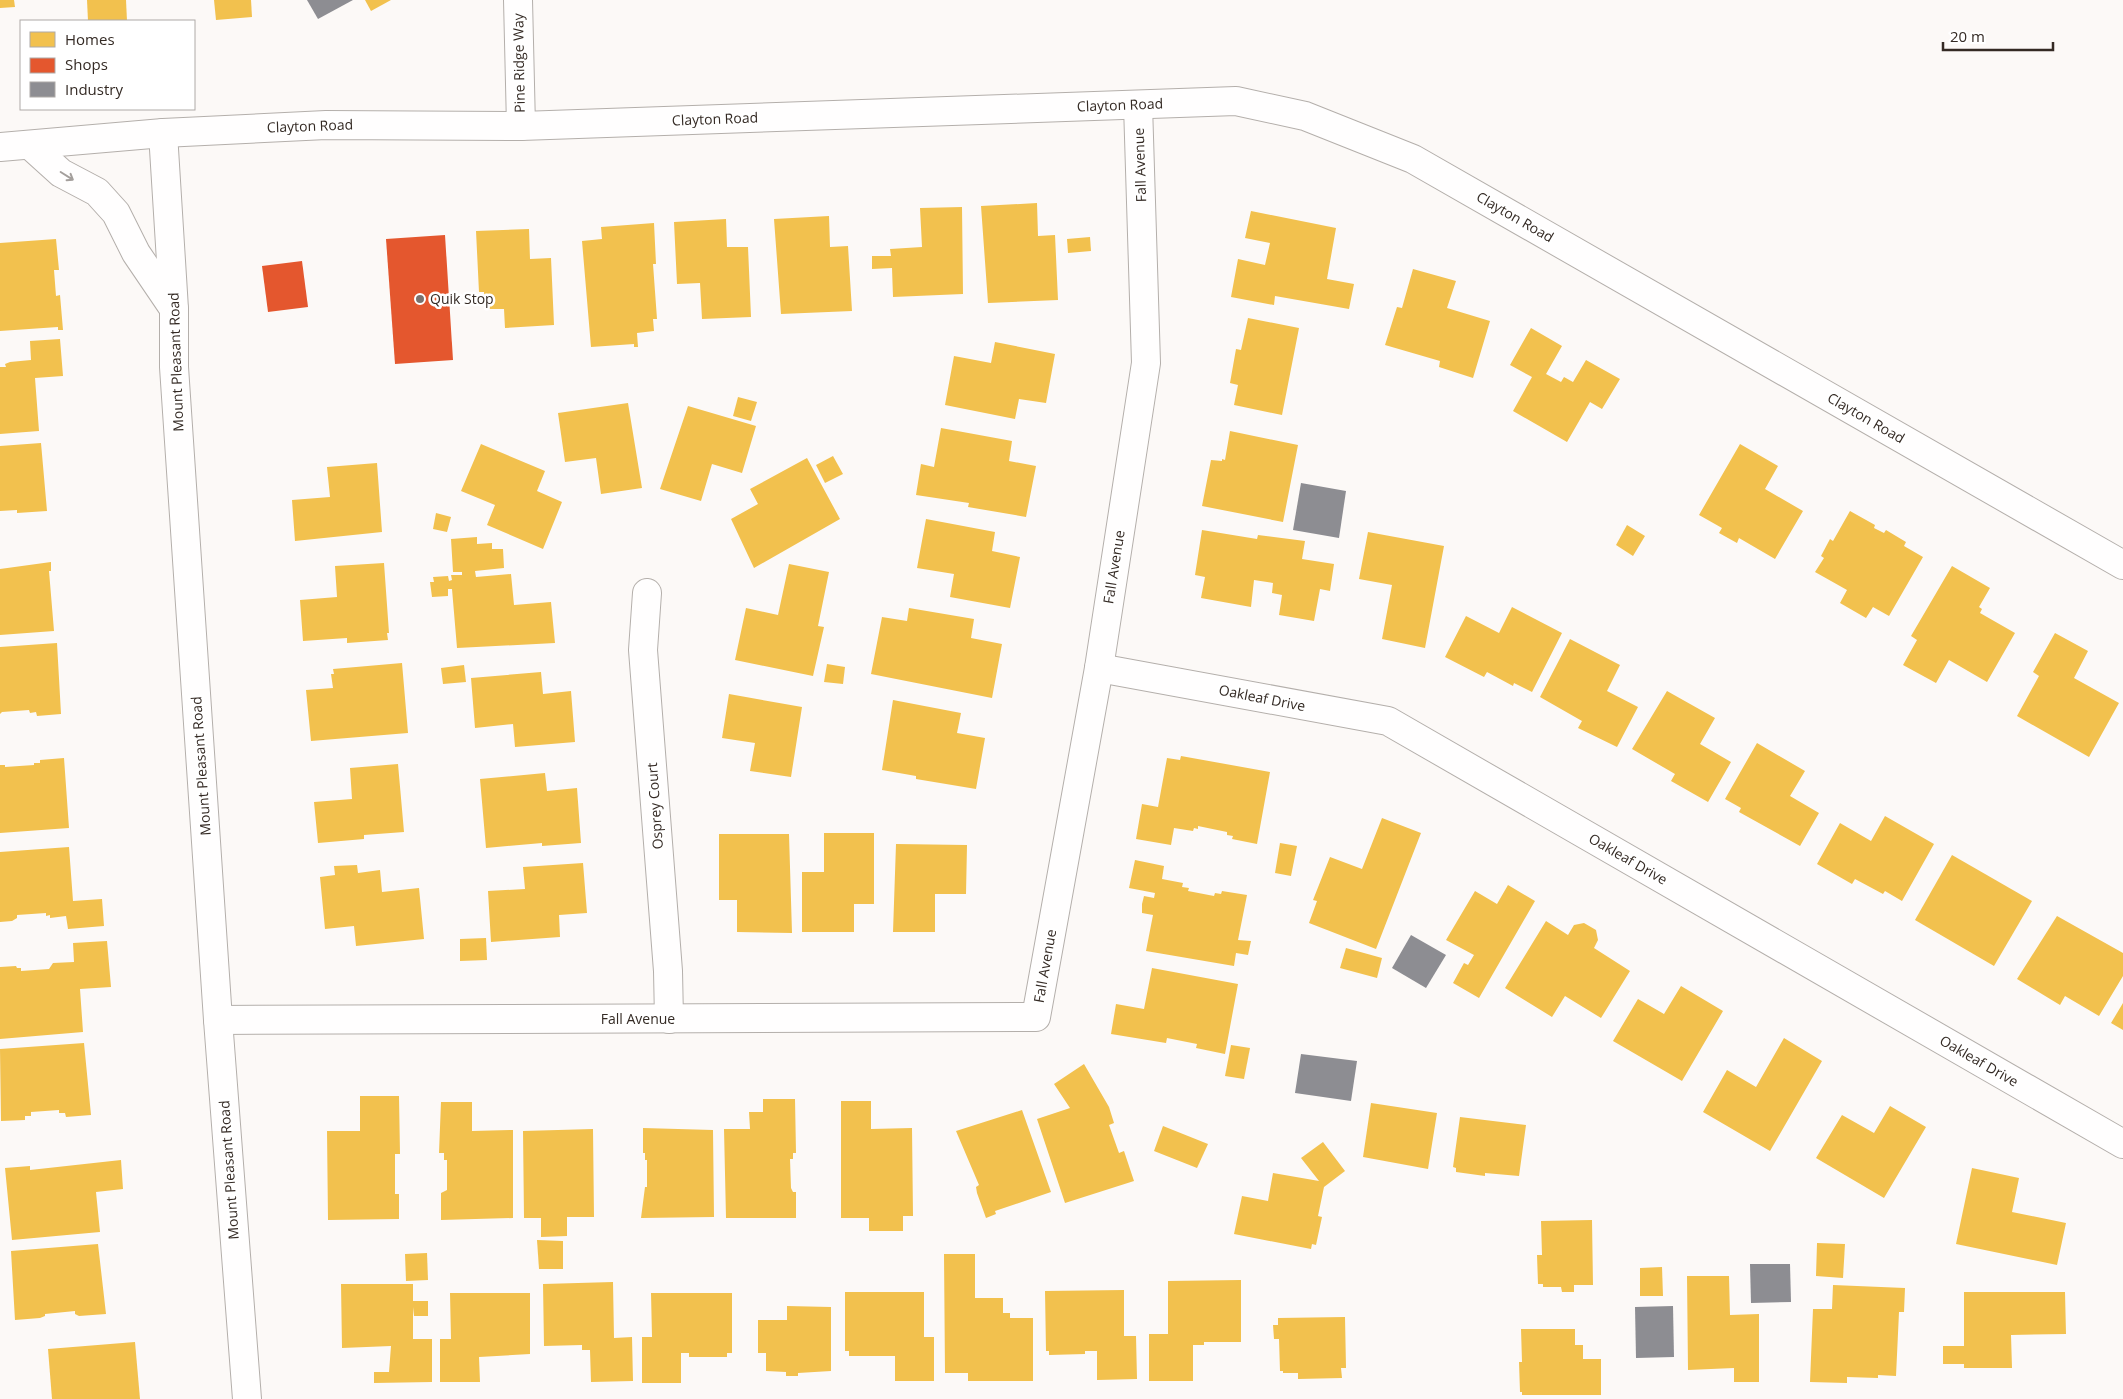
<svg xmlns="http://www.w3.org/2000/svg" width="2123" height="1399" font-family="'Open Sans',sans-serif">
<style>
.homes{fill:#f2c14e}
.shops{fill:#e4572e}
.industry{fill:#8d8d92}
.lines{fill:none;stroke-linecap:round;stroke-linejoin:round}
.minor-casing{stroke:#b4afab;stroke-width:30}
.minor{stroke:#fffefe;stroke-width:28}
.oneway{stroke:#a49f9c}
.poi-dot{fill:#7a726e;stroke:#fff;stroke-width:2}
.labels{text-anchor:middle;stroke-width:5;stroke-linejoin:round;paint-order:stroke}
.street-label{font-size:14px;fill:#342a24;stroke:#fff}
.poi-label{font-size:14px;fill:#342a24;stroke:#fff;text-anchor:start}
</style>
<rect width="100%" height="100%" fill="#fcf9f7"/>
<g class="homes">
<path d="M 0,0 L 14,0 L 15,7 L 0,8 Z"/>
<path d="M 87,0 L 126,0 L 127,21 L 88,21 Z"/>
<path d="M 214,0 L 251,0 L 252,17 L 216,20 Z"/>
<path d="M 365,0 L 391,0 L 371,11 Z"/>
<path d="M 1037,203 L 1038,236 L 1055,235 L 1058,300 L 988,303 L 981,206 Z"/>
<path d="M 962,207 L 963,294 L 893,297 L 892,268 L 872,269 L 872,256 L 891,256 L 890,249 L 922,247 L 920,208 Z"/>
<path d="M 1251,211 L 1336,228 L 1327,279 L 1354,284 L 1349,309 L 1275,296 L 1274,305 L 1231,297 L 1238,259 L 1265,265 L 1270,243 L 1245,238 Z"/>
<path d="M 829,216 L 830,247 L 848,246 L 852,311 L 781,314 L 774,219 Z"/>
<path d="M 726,219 L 727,247 L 748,247 L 751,317 L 702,319 L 700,283 L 677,284 L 674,222 Z"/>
<path d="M 654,223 L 656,264 L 653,264 L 657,319 L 653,319 L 654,331 L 637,333 L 638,347 L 634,347 L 634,344 L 591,347 L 582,241 L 602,239 L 601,227 Z"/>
<path d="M 529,229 L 530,259 L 551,258 L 554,325 L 505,328 L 504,309 L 485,309 L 484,292 L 479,292 L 476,231 Z"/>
<path d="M 1090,237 L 1091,251 L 1068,253 L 1067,239 Z"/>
<path d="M 56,239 L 59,270 L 54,270 L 56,296 L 60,295 L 63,330 L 58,330 L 58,327 L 0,331 L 0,243 Z"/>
<path d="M 1413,269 L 1456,281 L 1447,308 L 1490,321 L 1473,378 L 1439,367 L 1440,361 L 1385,345 L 1397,307 L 1402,308 Z"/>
<path d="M 1248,318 L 1299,328 L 1282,415 L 1234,405 L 1238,385 L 1230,383 L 1236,349 L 1241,350 Z"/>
<path d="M 1531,328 L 1562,346 L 1546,374 L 1561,382 L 1564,377 L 1573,382 L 1586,360 L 1620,379 L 1602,409 L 1590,402 L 1567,442 L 1513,411 L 1532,377 L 1510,365 Z"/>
<path d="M 60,339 L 63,376 L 35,378 L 39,431 L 0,434 L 0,367 L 6,367 L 5,364 L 10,362 L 31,360 L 30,341 Z"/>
<path d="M 995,342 L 1055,354 L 1046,403 L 1019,399 L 1015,419 L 945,405 L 954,356 L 991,363 Z"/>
<path d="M 738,397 L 757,402 L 751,421 L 733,416 Z"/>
<path d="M 628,403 L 642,488 L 601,494 L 596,458 L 565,462 L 558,413 Z"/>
<path d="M 688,406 L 756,426 L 742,473 L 712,464 L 701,501 L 660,489 Z"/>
<path d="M 941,428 L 1012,441 L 1009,461 L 1036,466 L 1026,517 L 968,507 L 969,503 L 916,495 L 921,464 L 934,467 Z"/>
<path d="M 1230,431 L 1298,445 L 1283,522 L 1202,506 L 1211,460 L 1222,461 L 1222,459 L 1225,460 Z"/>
<path d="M 41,443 L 47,511 L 17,513 L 17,510 L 0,511 L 0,446 Z"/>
<path d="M 481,444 L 545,471 L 537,491 L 562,502 L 543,549 L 487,525 L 495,505 L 461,491 Z"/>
<path d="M 1740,444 L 1778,466 L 1765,489 L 1803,511 L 1775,559 L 1739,538 L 1737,543 L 1719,533 L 1722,528 L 1699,515 Z"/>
<path d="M 833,456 L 843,474 L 825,483 L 816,465 Z"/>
<path d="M 807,458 L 840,519 L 754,568 L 731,519 L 758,504 L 750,489 Z"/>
<path d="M 377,463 L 382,532 L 295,541 L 292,500 L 330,497 L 327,467 Z"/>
<path d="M 1850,511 L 1875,525 L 1874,528 L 1884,533 L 1886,530 L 1906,542 L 1904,546 L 1923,557 L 1889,616 L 1873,607 L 1866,618 L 1840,603 L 1847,590 L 1815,572 L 1824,558 L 1821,556 L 1830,539 L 1833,541 Z"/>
<path d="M 436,513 L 451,517 L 447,532 L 433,529 Z"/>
<path d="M 926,519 L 995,532 L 992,551 L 1020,557 L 1010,608 L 950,597 L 954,574 L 917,568 Z"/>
<path d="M 1627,525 L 1645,536 L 1633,556 L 1616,545 Z"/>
<path d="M 1202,530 L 1257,539 L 1258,535 L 1305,541 L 1302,559 L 1334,564 L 1330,591 L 1320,589 L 1314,621 L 1279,615 L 1282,595 L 1272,593 L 1273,583 L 1254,580 L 1251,607 L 1201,598 L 1205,577 L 1195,575 Z"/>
<path d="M 1368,532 L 1444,546 L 1425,648 L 1382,639 L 1392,585 L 1359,579 Z"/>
<path d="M 477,537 L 477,544 L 492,543 L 492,549 L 503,549 L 504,568 L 475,571 L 476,577 L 511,574 L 514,605 L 551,602 L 555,643 L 457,648 L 452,589 L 448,589 L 448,596 L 432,597 L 430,582 L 434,582 L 433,577 L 448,576 L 449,581 L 452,580 L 451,575 L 462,575 L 462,572 L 453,572 L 451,539 Z"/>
<path d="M 51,562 L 51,571 L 49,571 L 54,631 L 0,635 L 0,569 Z"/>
<path d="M 384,563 L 389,633 L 387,633 L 388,640 L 347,643 L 347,638 L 303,641 L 300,600 L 337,597 L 335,566 Z"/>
<path d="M 789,564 L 829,572 L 818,626 L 824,627 L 813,676 L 735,660 L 746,608 L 778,615 Z"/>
<path d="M 1952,566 L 1990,588 L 1979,607 L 1982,609 L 1980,613 L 2015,633 L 1987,682 L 1949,660 L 1936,683 L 1903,665 L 1917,640 L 1911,636 Z"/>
<path d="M 1512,607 L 1562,633 L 1532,692 L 1514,683 L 1513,686 L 1487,672 L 1484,677 L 1445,657 L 1466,616 L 1499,633 Z"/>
<path d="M 909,608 L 974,619 L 971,638 L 1002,644 L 992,698 L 871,674 L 882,617 L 907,621 Z"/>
<path d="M 2055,633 L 2088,651 L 2074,678 L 2119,703 L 2089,757 L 2017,716 L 2039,676 L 2033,672 Z"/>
<path d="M 1570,639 L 1620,665 L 1607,691 L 1638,707 L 1617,747 L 1578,728 L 1582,721 L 1540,697 Z"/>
<path d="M 57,643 L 61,714 L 37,716 L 36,712 L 30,713 L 29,710 L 2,712 L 0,714 L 0,647 Z"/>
<path d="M 402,663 L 408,733 L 311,741 L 306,690 L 333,688 L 331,674 L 334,674 L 333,669 Z"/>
<path d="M 827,664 L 845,667 L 843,684 L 824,682 Z"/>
<path d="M 464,665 L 466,682 L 443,684 L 441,668 Z"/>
<path d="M 541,672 L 543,694 L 571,691 L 575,742 L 515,747 L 513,724 L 475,728 L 471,678 Z"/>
<path d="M 1667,691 L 1715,718 L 1700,744 L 1731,762 L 1708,802 L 1671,781 L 1675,774 L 1632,749 Z"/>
<path d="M 729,694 L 802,707 L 791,777 L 750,771 L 755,743 L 722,738 Z"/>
<path d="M 893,700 L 961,713 L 957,733 L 985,738 L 976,789 L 916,779 L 916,776 L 882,770 Z"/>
<path d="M 1757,743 L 1805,771 L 1790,796 L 1819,813 L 1800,846 L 1739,812 L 1741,808 L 1725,799 Z"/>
<path d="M 1181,756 L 1270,772 L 1257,844 L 1232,839 L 1233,836 L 1227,835 L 1227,832 L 1198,826 L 1198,829 L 1194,828 L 1193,831 L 1174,828 L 1171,845 L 1136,839 L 1142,804 L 1158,807 L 1167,758 L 1180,760 Z"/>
<path d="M 64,758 L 69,828 L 0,833 L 0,765 L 5,765 L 5,767 L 34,765 L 34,763 L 40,763 L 40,760 Z"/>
<path d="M 398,764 L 404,832 L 364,835 L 364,839 L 318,843 L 314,802 L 352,799 L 350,768 Z"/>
<path d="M 545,773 L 547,791 L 577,788 L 581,843 L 542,846 L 542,843 L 486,848 L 480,779 Z"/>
<path d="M 1885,816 L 1934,844 L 1902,901 L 1885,891 L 1883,894 L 1855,879 L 1852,884 L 1817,864 L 1840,823 L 1871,841 Z"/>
<path d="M 1382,818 L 1421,833 L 1376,949 L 1309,923 L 1317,901 L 1313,900 L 1330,857 L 1362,869 Z"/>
<path d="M 824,833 L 874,833 L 874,904 L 854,904 L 854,932 L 802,932 L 802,872 L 824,872 Z"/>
<path d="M 719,834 L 789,834 L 792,933 L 737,932 L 737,900 L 719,900 Z"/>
<path d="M 1280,843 L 1297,846 L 1291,876 L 1275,873 Z"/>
<path d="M 896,844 L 967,845 L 966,894 L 935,894 L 935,932 L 893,932 Z"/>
<path d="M 69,847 L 73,901 L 102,899 L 104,926 L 68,929 L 66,916 L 50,918 L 50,915 L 46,916 L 46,913 L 17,915 L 17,918 L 12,921 L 0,922 L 0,852 Z"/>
<path d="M 1952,855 L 2032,901 L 1994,966 L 1915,920 Z"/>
<path d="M 1135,860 L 1164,866 L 1162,879 L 1183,883 L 1182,887 L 1189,888 L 1188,891 L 1214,896 L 1215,893 L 1221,894 L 1222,891 L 1247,895 L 1238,940 L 1251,941 L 1248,955 L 1236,953 L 1234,966 L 1146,951 L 1153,915 L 1142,913 L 1142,904 L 1144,896 L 1154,898 L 1155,893 L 1129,888 Z"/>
<path d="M 583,863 L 587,913 L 559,915 L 560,937 L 491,942 L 488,891 L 525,889 L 523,867 Z"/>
<path d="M 357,865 L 358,873 L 380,870 L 382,892 L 419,888 L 424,939 L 356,946 L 354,926 L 325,929 L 320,877 L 335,875 L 334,866 Z"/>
<path d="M 1508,885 L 1535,901 L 1479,998 L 1453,983 L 1464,963 L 1468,965 L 1474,955 L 1446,940 L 1475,891 L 1497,904 Z"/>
<path d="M 2057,916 L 2123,953 L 2123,976 L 2099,1016 L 2065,996 L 2060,1005 L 2017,979 Z"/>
<path d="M 1546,921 L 1568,935 L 1574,925 L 1584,923 L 1596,930 L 1598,940 L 1594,948 L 1630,971 L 1601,1018 L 1565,996 L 1552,1017 L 1505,988 Z"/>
<path d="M 486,938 L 487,960 L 460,961 L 460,939 Z"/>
<path d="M 107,941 L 111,987 L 80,989 L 83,1032 L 0,1039 L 0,967 L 16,966 L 17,968 L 21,968 L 21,971 L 49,969 L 53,963 L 74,962 L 73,943 Z"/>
<path d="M 1346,948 L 1382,958 L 1377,978 L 1340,968 Z"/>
<path d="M 1152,968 L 1238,984 L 1225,1054 L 1196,1048 L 1197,1044 L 1167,1038 L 1166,1043 L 1111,1034 L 1116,1004 L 1144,1009 Z"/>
<path d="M 1681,986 L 1723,1011 L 1682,1081 L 1613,1041 L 1638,999 L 1664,1014 Z"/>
<path d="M 2123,1003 L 2123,1030 L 2111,1023 Z"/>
<path d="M 1784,1038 L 1822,1061 L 1770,1151 L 1703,1112 L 1727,1070 L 1756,1087 Z"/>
<path d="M 84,1043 L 91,1115 L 66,1117 L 65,1113 L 59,1113 L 59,1110 L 31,1112 L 31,1116 L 25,1116 L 25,1120 L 1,1121 L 0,1049 Z"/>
<path d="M 1231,1045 L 1250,1048 L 1244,1079 L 1225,1076 Z"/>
<path d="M 1084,1064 L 1109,1107 L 1114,1123 L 1109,1125 L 1119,1153 L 1124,1151 L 1134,1181 L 1065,1203 L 1037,1119 L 1070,1108 L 1054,1084 Z"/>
<path d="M 360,1096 L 399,1096 L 400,1154 L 395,1154 L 395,1194 L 399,1194 L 399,1219 L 328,1220 L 327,1131 L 360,1131 Z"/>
<path d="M 763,1099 L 795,1099 L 796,1153 L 793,1153 L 793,1159 L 790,1159 L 791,1188 L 793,1192 L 796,1192 L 796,1218 L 726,1218 L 724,1129 L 750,1129 L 749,1112 L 763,1112 Z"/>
<path d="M 841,1101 L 871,1101 L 871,1129 L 912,1128 L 913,1216 L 903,1216 L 903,1231 L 869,1231 L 869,1218 L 841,1218 Z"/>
<path d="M 441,1102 L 472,1102 L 472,1131 L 513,1130 L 513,1218 L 441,1220 L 441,1193 L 447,1190 L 447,1160 L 444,1160 L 444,1153 L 439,1153 Z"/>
<path d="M 1371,1103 L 1437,1113 L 1428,1169 L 1363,1157 Z"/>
<path d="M 1890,1106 L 1926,1127 L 1884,1198 L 1816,1158 L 1842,1115 L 1874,1133 Z"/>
<path d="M 1022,1110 L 1051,1192 L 995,1211 L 996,1214 L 986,1218 L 977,1193 L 976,1187 L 979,1185 L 956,1131 Z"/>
<path d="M 1460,1117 L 1526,1125 L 1519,1176 L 1485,1173 L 1485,1176 L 1456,1172 L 1456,1168 L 1453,1167 Z"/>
<path d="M 1163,1126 L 1208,1144 L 1197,1168 L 1154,1151 Z"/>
<path d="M 643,1128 L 713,1130 L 714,1217 L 641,1218 L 645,1187 L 647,1187 L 647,1160 L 645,1160 L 645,1153 L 643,1153 Z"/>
<path d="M 593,1129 L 594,1217 L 567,1217 L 567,1236 L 541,1237 L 541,1218 L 524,1218 L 523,1131 Z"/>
<path d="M 1323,1142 L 1345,1171 L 1324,1187 L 1318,1216 L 1322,1217 L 1316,1245 L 1312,1244 L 1311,1249 L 1234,1234 L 1242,1196 L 1268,1201 L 1273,1173 L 1319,1181 L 1301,1158 Z"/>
<path d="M 121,1160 L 123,1189 L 96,1192 L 100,1232 L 12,1240 L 5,1168 L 30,1166 L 30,1170 Z"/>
<path d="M 1972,1168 L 2019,1178 L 2012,1212 L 2066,1223 L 2057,1265 L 1956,1244 Z"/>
<path d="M 1592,1220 L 1593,1285 L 1574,1285 L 1574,1292 L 1562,1292 L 1561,1287 L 1543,1287 L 1543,1284 L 1538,1284 L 1537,1255 L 1542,1255 L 1541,1221 Z"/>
<path d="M 537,1240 L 563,1241 L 563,1269 L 539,1269 Z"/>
<path d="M 1817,1243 L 1845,1244 L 1843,1278 L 1816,1276 Z"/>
<path d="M 98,1244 L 106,1314 L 79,1316 L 75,1314 L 75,1311 L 45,1314 L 45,1316 L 40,1318 L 15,1320 L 11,1251 Z"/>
<path d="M 427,1253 L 428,1280 L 406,1281 L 405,1254 Z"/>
<path d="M 944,1254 L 975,1254 L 975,1298 L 1003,1298 L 1003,1313 L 1010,1313 L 1010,1318 L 1033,1318 L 1033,1381 L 968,1381 L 968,1373 L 945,1373 Z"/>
<path d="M 1662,1267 L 1663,1296 L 1640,1296 L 1640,1268 Z"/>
<path d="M 1687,1276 L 1729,1276 L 1730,1315 L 1759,1314 L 1759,1382 L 1734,1382 L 1734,1368 L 1688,1370 Z"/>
<path d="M 1241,1280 L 1241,1342 L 1204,1342 L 1204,1345 L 1193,1345 L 1193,1381 L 1149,1381 L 1149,1334 L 1168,1334 L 1168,1281 Z"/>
<path d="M 613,1282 L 614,1338 L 632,1337 L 633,1381 L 591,1382 L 590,1350 L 582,1350 L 582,1345 L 544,1346 L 543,1284 Z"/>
<path d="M 341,1284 L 413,1284 L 413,1301 L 428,1301 L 428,1316 L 414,1316 L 413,1307 L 413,1339 L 432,1339 L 432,1382 L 374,1383 L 374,1372 L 389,1372 L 391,1346 L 342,1348 Z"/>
<path d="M 1833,1285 L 1905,1288 L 1904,1312 L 1899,1312 L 1896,1376 L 1878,1375 L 1878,1378 L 1847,1377 L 1847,1383 L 1810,1382 L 1813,1309 L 1832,1309 Z"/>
<path d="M 1124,1290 L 1124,1336 L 1136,1336 L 1137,1379 L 1097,1380 L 1097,1351 L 1085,1351 L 1085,1354 L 1049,1355 L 1049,1351 L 1046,1351 L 1045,1291 Z"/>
<path d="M 845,1292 L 924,1292 L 924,1337 L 934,1337 L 934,1381 L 895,1381 L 895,1356 L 849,1356 L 849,1351 L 845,1351 Z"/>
<path d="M 1964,1292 L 2065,1292 L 2066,1334 L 2011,1335 L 2012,1368 L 1964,1368 L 1964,1364 L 1943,1364 L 1943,1346 L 1964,1346 Z"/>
<path d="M 450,1293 L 530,1293 L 530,1354 L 479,1357 L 480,1382 L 440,1382 L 440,1339 L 451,1339 Z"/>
<path d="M 651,1293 L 732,1293 L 732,1353 L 727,1353 L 727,1357 L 689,1357 L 689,1353 L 681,1353 L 681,1383 L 642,1383 L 642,1337 L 652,1337 Z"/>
<path d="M 787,1306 L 831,1307 L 831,1371 L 798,1373 L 798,1376 L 786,1376 L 786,1372 L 766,1371 L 766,1353 L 758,1353 L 758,1320 L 787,1320 Z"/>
<path d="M 1345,1317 L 1346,1368 L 1341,1368 L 1342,1378 L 1298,1379 L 1298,1373 L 1283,1373 L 1283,1371 L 1280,1371 L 1279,1339 L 1274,1339 L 1273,1325 L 1278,1325 L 1278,1318 Z"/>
<path d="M 1521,1329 L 1575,1329 L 1575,1345 L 1583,1345 L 1583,1359 L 1601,1359 L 1601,1395 L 1522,1395 L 1522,1392 L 1520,1392 L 1519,1362 L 1522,1362 Z"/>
<path d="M 135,1342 L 140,1399 L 52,1399 L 48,1349 Z"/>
</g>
<g class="shops">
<path d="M 445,235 L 453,360 L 395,364 L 386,239 Z"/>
<path d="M 302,261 L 308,307 L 268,312 L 262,266 Z"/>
</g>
<g class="industry">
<path d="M 307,0 L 353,0 L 318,19 Z"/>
<path d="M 1301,483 L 1346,491 L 1339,538 L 1293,530 Z"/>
<path d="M 1411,935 L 1446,955 L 1426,988 L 1392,968 Z"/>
<path d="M 1301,1054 L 1357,1061 L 1351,1101 L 1295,1093 Z"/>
<path d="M 1750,1264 L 1790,1264 L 1791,1302 L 1751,1303 Z"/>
<path d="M 1673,1306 L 1674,1357 L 1636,1358 L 1635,1307 Z"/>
</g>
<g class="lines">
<g class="minor-casing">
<g id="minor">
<path d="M 518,0 L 521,126"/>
<path d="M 163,133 L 174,309 L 174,367 L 218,1020 L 247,1399"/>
<path d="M 30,145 L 61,173 L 97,192 L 116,213 L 136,253 L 174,309"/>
<path d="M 0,147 L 163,133 L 326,125 L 521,126 L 1236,101 L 1305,116 L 1413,159 L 2123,565"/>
<path d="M 647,593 L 643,650 L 668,971 L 669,1019"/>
<path d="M 1099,668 L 1388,721 L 2123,1144"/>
<path d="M 218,1020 L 1036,1017 L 1099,668 L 1146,363 L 1138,105"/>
</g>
</g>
<use href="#minor" class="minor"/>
</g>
<defs><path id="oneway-shaft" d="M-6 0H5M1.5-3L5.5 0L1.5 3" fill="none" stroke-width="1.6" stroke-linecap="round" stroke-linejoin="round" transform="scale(1.25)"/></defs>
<use class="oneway" href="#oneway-shaft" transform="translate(67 176) rotate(32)"/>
<circle class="poi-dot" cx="420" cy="299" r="5"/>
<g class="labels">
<g class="street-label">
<text transform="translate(519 63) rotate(-91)" y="5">Pine Ridge Way</text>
<text transform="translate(1120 105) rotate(-2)" y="5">Clayton Road</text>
<text transform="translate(715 119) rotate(-2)" y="5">Clayton Road</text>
<text transform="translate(310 126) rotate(-2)" y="5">Clayton Road</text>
<text transform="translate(1140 165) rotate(-92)" y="5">Fall Avenue</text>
<text transform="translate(1515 217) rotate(30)" y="5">Clayton Road</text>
<text transform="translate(176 362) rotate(-92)" y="5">Mount Pleasant Road</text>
<text transform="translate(1866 418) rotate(30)" y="5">Clayton Road</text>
<text transform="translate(1114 567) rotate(-81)" y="5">Fall Avenue</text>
<text transform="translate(1262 698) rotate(11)" y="5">Oakleaf Drive</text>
<text transform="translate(201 766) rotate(-94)" y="5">Mount Pleasant Road</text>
<text transform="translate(655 806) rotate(-94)" y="5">Osprey Court</text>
<text transform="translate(1628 859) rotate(30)" y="5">Oakleaf Drive</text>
<text transform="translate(1045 966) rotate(-80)" y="5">Fall Avenue</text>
<text x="638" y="1024">Fall Avenue</text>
<text transform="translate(1979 1061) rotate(30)" y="5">Oakleaf Drive</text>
<text transform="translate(229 1170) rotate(-94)" y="5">Mount Pleasant Road</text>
</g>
<g class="poi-label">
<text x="430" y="304">Quik Stop</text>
</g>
</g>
<rect x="20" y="20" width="175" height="90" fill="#ffffff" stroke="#aeaaa7"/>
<rect x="30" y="32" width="25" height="15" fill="#f2c14e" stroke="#aeaaa7"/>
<text x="65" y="45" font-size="15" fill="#342a24">Homes</text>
<rect x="30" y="58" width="25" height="15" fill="#e4572e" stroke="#aeaaa7"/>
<text x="65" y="70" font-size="15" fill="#342a24">Shops</text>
<rect x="30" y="82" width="25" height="15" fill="#8d8d92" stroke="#aeaaa7"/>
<text x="65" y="95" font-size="15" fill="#342a24">Industry</text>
<path d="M1943 42v8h110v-8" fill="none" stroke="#342a24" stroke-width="2.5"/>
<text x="1950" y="42" font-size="15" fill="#342a24" stroke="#ffffff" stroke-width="4" paint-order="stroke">20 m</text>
</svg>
